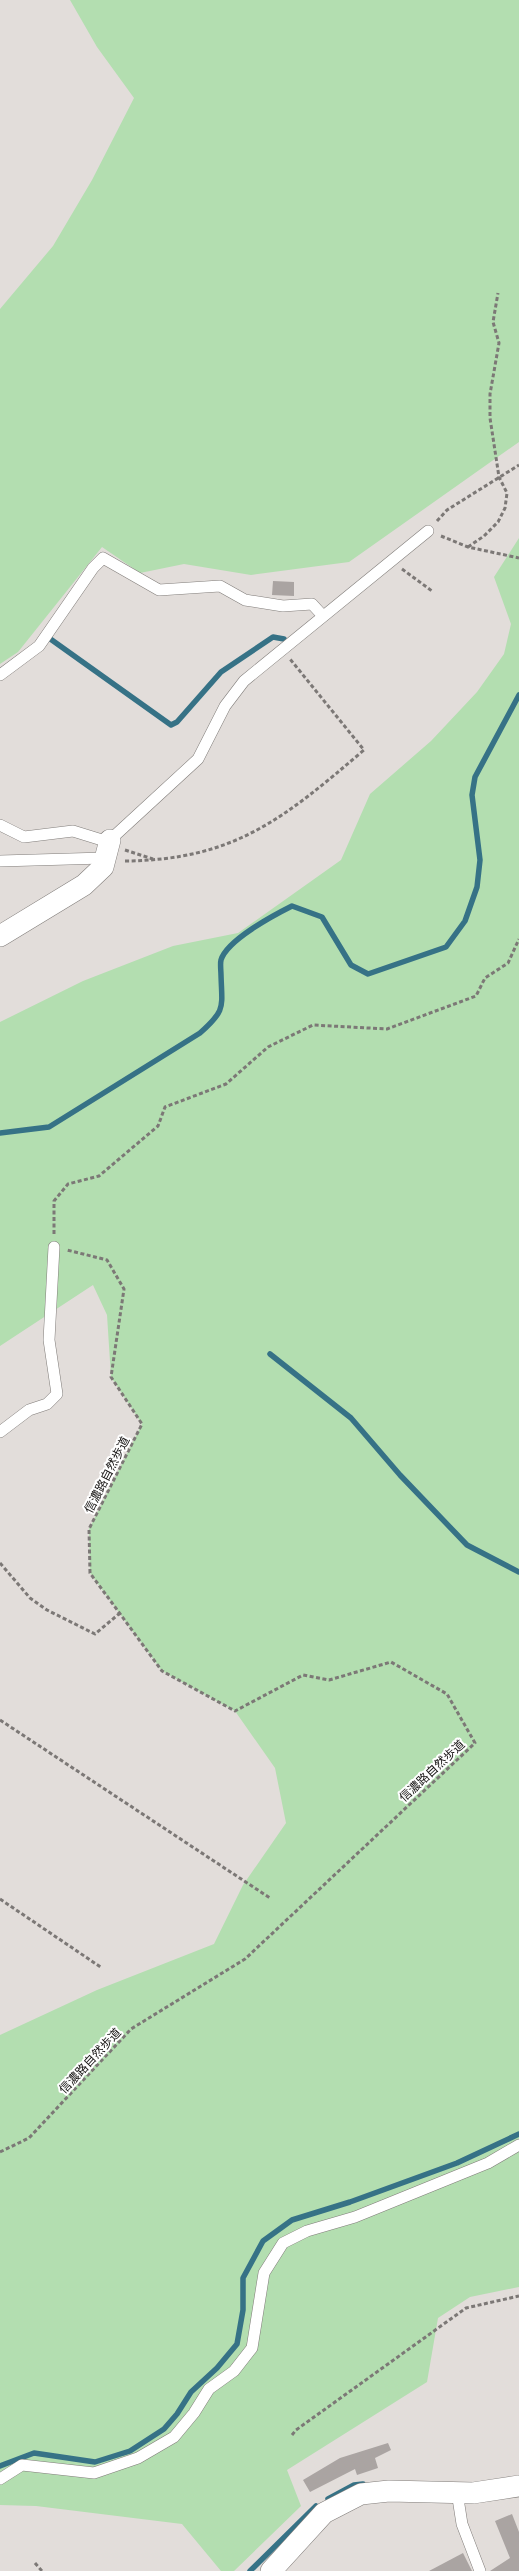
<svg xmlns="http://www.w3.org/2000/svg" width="519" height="2571" font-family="Lora,'Noto Sans JP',serif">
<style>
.green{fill:#b3deb0}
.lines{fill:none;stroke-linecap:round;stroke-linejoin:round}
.stream{stroke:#367286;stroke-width:5.5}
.building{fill:#aaa4a2}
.lane-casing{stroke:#817d7a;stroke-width:12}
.street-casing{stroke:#817d7a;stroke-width:22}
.path{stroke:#7c7876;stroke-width:3;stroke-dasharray:4 2.5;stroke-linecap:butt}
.lane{stroke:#fff;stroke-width:11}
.street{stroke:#fff;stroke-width:21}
.labels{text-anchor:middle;stroke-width:4;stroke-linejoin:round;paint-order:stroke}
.street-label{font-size:12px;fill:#151312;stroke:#fff}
</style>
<rect width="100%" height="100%" fill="#e2ddda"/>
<g class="green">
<path d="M 70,0 L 519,0 L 519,442 L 349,562 L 251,575 L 184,564 L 140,573 L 102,547 L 18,652 L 0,664 L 0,309 L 53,246 L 92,180 L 134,98 L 97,47 Z"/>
<path d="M 519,538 L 519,2287 L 470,2297 L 438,2318 L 427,2382 L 287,2470 L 301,2506 L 234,2571 L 221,2571 L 182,2524 L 36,2506 L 0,2505 L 0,2035 L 97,1990 L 214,1944 L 243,1885 L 286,1823 L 275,1768 L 235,1711 L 162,1671 L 90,1573 L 89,1529 L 142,1424 L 111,1377 L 107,1315 L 93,1285 L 0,1346 L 0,1022 L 83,981 L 173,946 L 238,933 L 341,860 L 370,794 L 431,741 L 477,692 L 504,654 L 511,624 L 494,577 Z"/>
</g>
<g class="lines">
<g class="stream">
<path d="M 49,638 L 171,725 L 177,722 L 221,672 L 273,637 L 284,639"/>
<path d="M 0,1133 L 49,1127 L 200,1033 C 226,1010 222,1008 221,975 C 221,971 220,964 221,960 C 227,940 274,915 292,906 L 322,917 L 351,965 L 368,974 L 446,947 L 465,921 L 477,887 L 480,860 L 472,795 L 475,777 L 519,695"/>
<path d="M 270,1354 L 351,1418 L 400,1475 L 467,1545 L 519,1572"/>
<path d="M 0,2466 L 34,2453 L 95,2462 L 130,2451 L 164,2429 L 177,2414 L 191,2392 L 217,2368 L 237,2344 L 243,2310 L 243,2278 L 263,2241 L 292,2220 L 350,2202 L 457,2163 L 519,2134"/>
<path d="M 328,2499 L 354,2485 L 363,2484"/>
<path d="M 250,2571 L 316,2506"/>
</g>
</g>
<g class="building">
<path d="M 273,581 L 294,582 L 294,596 L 272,595 Z"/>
<path d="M 388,2443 L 391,2450 L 375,2458 L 378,2468 L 357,2475 L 355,2469 L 310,2492 L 303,2480 L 340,2458 Z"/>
<path d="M 512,2514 L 519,2532 L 519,2571 L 490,2571 L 510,2558 L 495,2521 Z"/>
<path d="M 463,2553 L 472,2571 L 429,2571 Z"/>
</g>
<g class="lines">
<g class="lane-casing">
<g id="lane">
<path d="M 0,675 L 39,646 L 93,568 L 103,558 L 159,590 L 220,586 L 245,600 L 283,606 L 312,604 L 323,616"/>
<path d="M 0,825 L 24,837 L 73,831 L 102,840 L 110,840 L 198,759 L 225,706 L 244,681 L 428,531"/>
<path d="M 0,861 L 104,858"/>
<path d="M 0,1432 L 29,1410 L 47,1404 L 57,1394 L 49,1340 L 54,1247"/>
<path d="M 0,2479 L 22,2465 L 94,2473 L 138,2458 L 174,2437 L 194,2413 L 209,2389 L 234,2371 L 252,2348 L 264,2273 L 283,2243 L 307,2231 L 355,2217 L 488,2163 L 519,2145"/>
<path d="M 457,2492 L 462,2524 L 480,2571"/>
</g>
</g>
<g class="street-casing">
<g id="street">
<path d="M 0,936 L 84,885 L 103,867 L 110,840"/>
<path d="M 271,2571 L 324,2513 L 361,2494 L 389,2491 L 473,2493 L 519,2486"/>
</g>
</g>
<g class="path">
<path d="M 437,521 L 447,510 L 519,465"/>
<path d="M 441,536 L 468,547 L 519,558"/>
<path d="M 468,547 L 484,536 L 498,522 L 505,508 L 507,493 L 499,477 L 490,418 L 490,394 L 499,343 L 493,322 L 498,293"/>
<path d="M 402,569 L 432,591"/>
<path d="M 125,850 L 153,859"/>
<path d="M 125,861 C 235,860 284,818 364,750 L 290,659"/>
<path d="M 54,1234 L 54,1201 L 68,1184 L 99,1176 L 158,1126 L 165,1107 L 226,1084 L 268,1047 L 313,1025 L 387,1029 L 476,996 L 485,978 L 508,963 L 519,939"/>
<path d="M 0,1563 L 30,1598 L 47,1610 L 95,1634 L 120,1613"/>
<path d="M 0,1720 L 270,1898"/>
<path d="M 0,1899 L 102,1968"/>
<path d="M 0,2152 L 29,2138 L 131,2029 L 245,1959 L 475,1743 L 447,1694 L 391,1662 L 329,1680 L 303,1675 L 235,1711 L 162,1671 L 90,1573 L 89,1529 L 142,1424 L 111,1377 L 124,1289 L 107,1260 L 67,1250"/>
<path d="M 292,2435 L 296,2430 L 466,2308 L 519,2296"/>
<path d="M 35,2563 L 42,2571"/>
</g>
<use href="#lane" class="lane"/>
<use href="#street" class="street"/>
</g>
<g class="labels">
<g class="street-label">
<text transform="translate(107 1475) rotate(-63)" y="4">信濃路自然歩道</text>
<text transform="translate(432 1771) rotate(-43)" y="4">信濃路自然歩道</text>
<text transform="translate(90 2061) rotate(-47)" y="4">信濃路自然歩道</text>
</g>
</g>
</svg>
